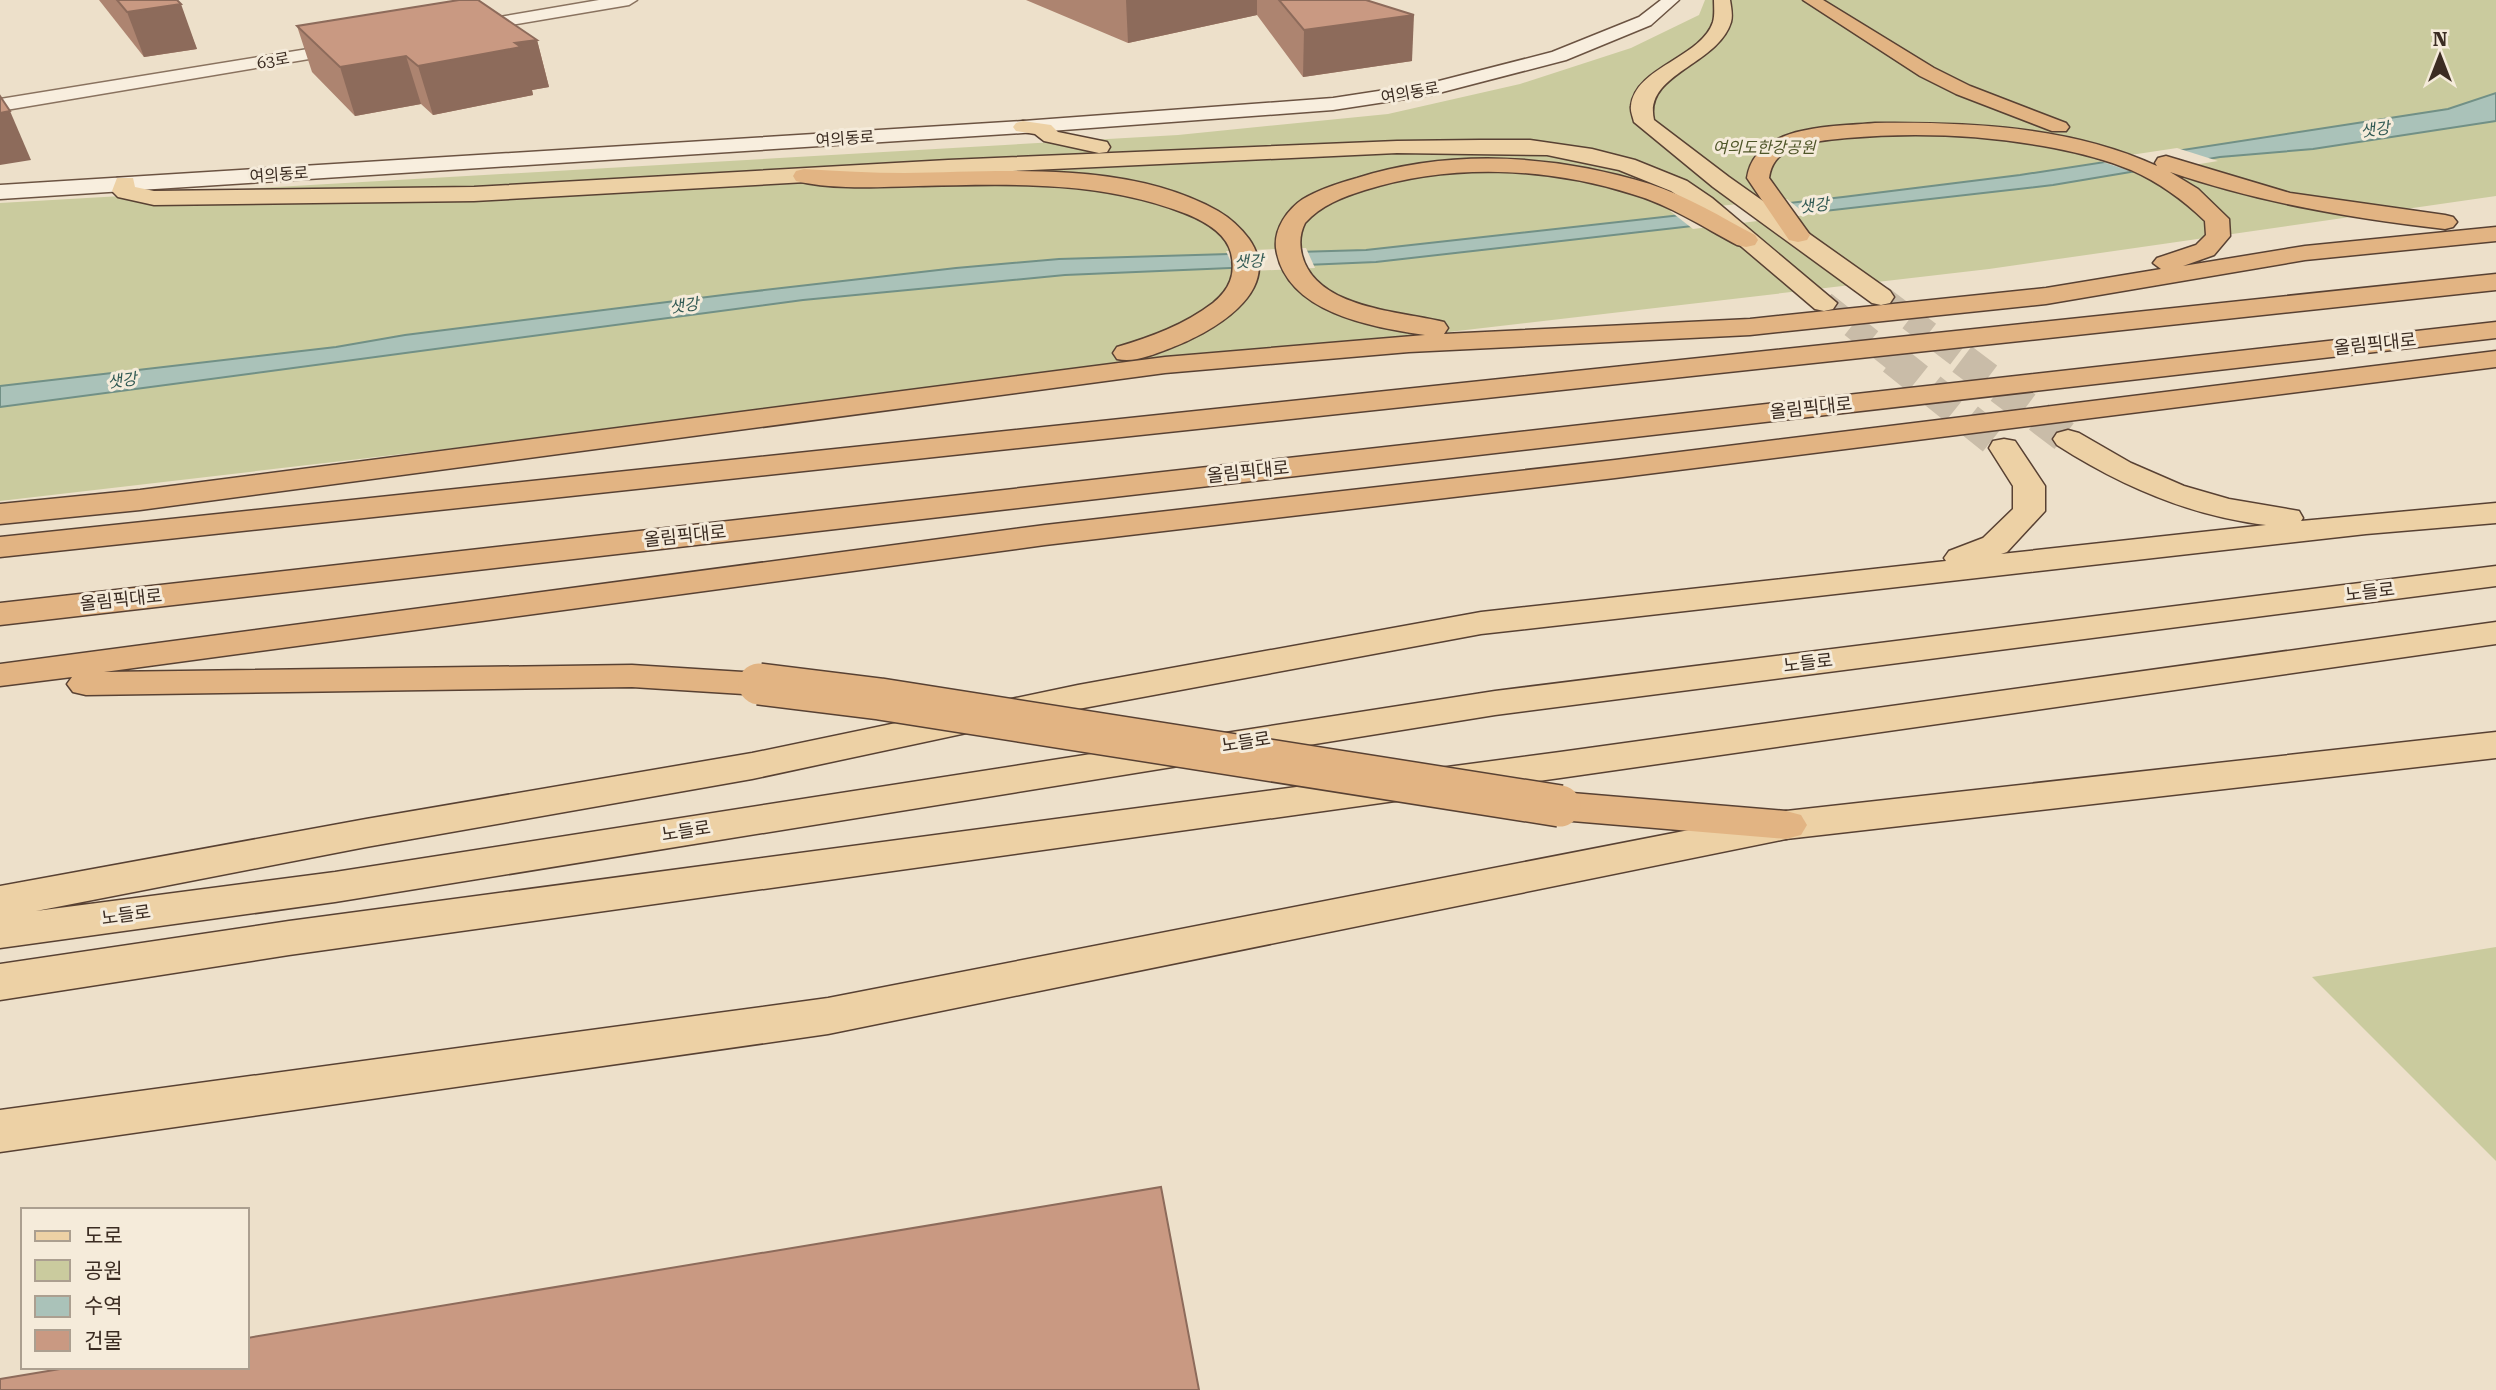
<svg xmlns="http://www.w3.org/2000/svg" width="2496" height="1390" font-family="'Roboto Serif','Noto Sans KR',serif">
<style>
.green{fill:#cacb9e}
.water{fill:#aac2b9;stroke:#719086;stroke-width:2}
.pier{fill:#ede0ca}
.lines{fill:none;stroke-linecap:round;stroke-linejoin:round}
.primary-tunnel-far1{stroke:#c9bca8;stroke-width:24;stroke-dasharray:24 12;stroke-linecap:butt}
.primary-tunnel{stroke:#c9bca8;stroke-width:32;stroke-dasharray:32 16;stroke-linecap:butt}
.tertiary-casing{stroke:#89725f;stroke-width:3}
.secondary-casing{stroke:#6b5342;stroke-width:3}
.primary-casing{stroke:#584133;stroke-width:3}
.trunk-casing{stroke:#584133;stroke-width:3}
.tertiary{fill:#f8eede;fill-rule:evenodd}
.secondary{fill:#f8eede;fill-rule:evenodd}
.primary{fill:#edd1a5;fill-rule:evenodd}
.trunk{fill:#e2b483;fill-rule:evenodd}
.trunk-bridge-casing{stroke:#584133;stroke-width:44;stroke-linecap:butt}
.trunk-bridge{stroke:#e2b483;stroke-width:41}
.wall{fill:#ad8470}
.shaded-wall{fill:#8d6b5b}
.building{fill:#c99982;stroke:#8d6b5b;stroke-width:2}
.labels{text-anchor:middle;stroke-width:6;stroke-linejoin:round;paint-order:stroke}
.far-street-label{font-size:16px;fill:#3b2c22;stroke:#f5ebda}
.far-water-label{font-size:16px;font-style:italic;fill:#325a54;stroke:#f5ebda}
.far-park-label{font-size:16px;font-style:italic;fill:#4f5629;stroke:#f5ebda}
.street-label{font-size:18px;fill:#3b2c22;stroke:#f5ebda}
</style>
<rect width="100%" height="100%" fill="#ede0ca"/>
<g class="green">
<path d="M 1705,0 L 2496,0 L 2496,196 L 1989,269 L 0,501 L 0,203 L 1178,135 L 1388,114 L 1520,84 L 1631,48 L 1699,15 Z"/>
<path d="M 2496,947 L 2496,1161 L 2312,977 Z"/>
</g>
<path class="water" d="M 2496,93 L 2496,121 L 2313,149 L 2220,157 L 2053,185 L 1376,262 L 1065,275 L 803,300 L 0,407 L 0,386 L 336,347 L 405,335 L 739,293 L 956,268 L 1059,259 L 1366,250 L 1843,197 L 2020,175 L 2448,109 Z"/>
<g class="pier">
<path d="M 2177,148 L 2218,161 L 2139,174 L 2097,160 Z"/>
<path d="M 1787,199 L 1807,215 L 1693,229 L 1670,211 Z"/>
<path d="M 1306,248 L 1315,268 L 1232,272 L 1233,267 L 1226,251 Z"/>
</g>
<g class="lines">
<g class="primary-tunnel-far1">
<path d="M 1881,297 L 1964,360"/>
<path d="M 1824,303 L 1895,360"/>
</g>
<g class="primary-tunnel">
<path d="M 1893,359 L 2004,448"/>
<path d="M 1962,359 L 2068,439"/>
</g>
<g class="tertiary-casing">
<g id="tertiary">
<path d="M 599,0 L 637,0 L 629,5 L 458,34 L 449,29 L 458,24 Z"/>
<path d="M 357,41 L 363,42 L 366,46 L 363,50 L 0,111 L 0,99 Z"/>
</g>
</g>
<g class="secondary-casing">
<path id="secondary" d="M 1661,0 L 1679,0 L 1651,25 L 1566,60 L 1431,95 L 1333,110 L 1023,133 L 0,199 L 0,185 L 1023,121 L 1333,98 L 1431,83 L 1552,52 L 1639,17 Z"/>
</g>
<g class="primary-casing">
<g id="primary">
<path d="M 1714,0 L 1730,0 C 1731,7 1733,15 1731,22 C 1718,65 1643,74 1654,120 L 1729,177 L 1890,291 L 1894,297 L 1890,303 L 1881,305 L 1872,303 L 1713,187 L 1634,122 C 1633,117 1630,111 1631,106 C 1635,67 1701,58 1713,22 C 1715,15 1714,7 1714,0 Z"/>
<path d="M 1023,121 L 1051,125 L 1058,132 L 1107,142 L 1110,147 L 1107,152 L 1099,153 L 1044,141 L 1035,134 L 1016,131 L 1013,127 L 1016,123 Z"/>
<path d="M 1480,140 L 1530,140 L 1592,149 L 1635,160 L 1687,181 L 1712,198 L 1837,303 L 1833,309 L 1824,311 L 1815,309 L 1696,208 L 1671,191 L 1619,170 L 1547,155 L 1397,153 L 948,174 L 474,201 L 154,205 L 118,197 L 112,191 L 117,178 L 133,178 L 135,187 L 154,191 L 474,187 L 948,160 L 1397,141 Z"/>
<path d="M 2068,430 L 2079,433 L 2131,463 L 2184,486 L 2229,499 L 2299,511 L 2303,518 L 2301,521 L 2496,503 L 2496,523 L 2366,534 L 1481,634 L 1078,709 L 752,779 L 366,847 L 36,911 L 335,872 L 1495,691 L 2496,566 L 2496,586 L 1495,715 L 335,902 L 0,948 L 0,886 L 366,819 L 752,753 L 1078,685 L 1481,612 L 1946,561 L 1944,558 L 1949,551 L 1983,538 L 2013,509 L 2013,486 L 1989,448 L 1993,441 L 2004,439 L 2015,441 L 2045,486 L 2045,511 L 2007,552 L 2001,554 L 2266,525 C 2190,516 2121,486 2057,445 L 2053,439 L 2057,433 Z"/>
<path d="M 2496,622 L 2496,644 L 1560,778 L 289,955 L 0,1000 L 0,964 L 289,921 L 1560,752 Z"/>
<path d="M 2496,732 L 2496,758 L 1786,839 L 828,1034 L 0,1152 L 0,1110 L 828,998 L 1786,811 Z"/>
</g>
</g>
<g class="trunk-casing">
<g id="trunk">
<path d="M 1803,0 L 1823,0 L 1934,68 L 1970,86 L 2066,123 L 2069,127 L 2066,131 L 2052,131 L 1956,94 L 1920,76 Z"/>
<path d="M 1875,123 C 1968,122 2071,126 2157,166 L 2155,163 L 2158,158 L 2166,156 L 2290,193 L 2445,215 L 2453,217 L 2457,222 L 2453,227 L 2445,229 C 2349,218 2262,203 2170,172 L 2198,189 L 2229,219 L 2230,236 L 2214,255 L 2183,266 L 2305,246 L 2496,227 L 2496,241 L 2305,260 L 2046,304 L 1750,335 L 1409,352 L 1165,373 L 140,510 L 0,524 L 0,504 L 140,490 L 1165,357 L 1425,335 C 1372,327 1285,313 1276,248 C 1274,228 1288,209 1303,199 C 1320,189 1339,183 1357,178 C 1452,148 1556,155 1650,184 C 1687,196 1721,217 1755,235 L 1758,240 L 1755,245 L 1746,247 L 1737,245 C 1703,227 1670,205 1632,194 C 1547,167 1450,163 1365,190 C 1343,197 1321,205 1305,223 C 1300,233 1299,243 1302,255 C 1316,309 1400,311 1444,322 L 1448,328 L 1444,334 L 1750,319 L 2046,288 L 2161,269 L 2153,263 L 2157,258 L 2196,245 L 2206,235 L 2205,221 C 2182,199 2160,183 2131,170 C 2107,160 2080,153 2054,148 C 1986,135 1916,132 1847,138 C 1828,140 1807,141 1790,150 C 1777,156 1771,164 1769,178 L 1810,235 L 1807,240 L 1798,242 L 1789,240 L 1747,178 C 1755,124 1833,127 1875,123 Z"/>
<path d="M 804,169 C 838,171 871,173 905,173 C 1005,172 1127,160 1218,211 C 1230,218 1241,228 1249,239 C 1286,292 1209,334 1168,349 C 1152,355 1134,363 1117,359 L 1113,353 L 1117,347 C 1151,337 1184,325 1213,303 C 1230,289 1236,274 1231,253 C 1226,232 1202,220 1184,213 C 1098,180 1008,184 918,186 C 879,187 834,190 796,181 L 793,176 L 796,171 Z"/>
<path d="M 2496,274 L 2496,290 L 0,557 L 0,537 Z"/>
<path d="M 2496,322 L 2496,338 L 0,625 L 0,603 Z"/>
<path d="M 2496,351 L 2496,367 L 1615,478 L 1045,545 L 104,672 L 632,665 L 759,673 L 772,676 L 778,684 L 772,692 L 759,695 L 632,687 L 86,695 L 73,692 L 67,684 L 72,677 L 0,686 L 0,664 L 1045,525 L 1615,460 Z"/>
<path d="M 1560,792 L 1786,811 L 1801,815 L 1807,825 L 1801,835 L 1786,839 L 1560,820 L 1545,816 L 1539,806 L 1545,796 Z"/>
</g>
</g>
<use href="#tertiary" class="tertiary"/>
<use href="#secondary" class="secondary"/>
<use href="#primary" class="primary"/>
<use href="#trunk" class="trunk"/>
<g class="trunk-bridge-casing">
<path id="trunk-bridge" d="M 759,684 L 880,699 L 1560,806"/>
</g>
<use href="#trunk-bridge" class="trunk-bridge"/>
</g>
<g class="wall">
<path d="M 99,0 L 177,0 L 197,49 L 144,57 Z"/>
<path d="M 1026,0 L 1366,0 L 1412,61 L 1303,77 L 1257,15 L 1128,43 Z"/>
<path d="M 297,26 L 537,40 L 549,87 L 532,90 L 533,95 L 433,115 L 421,104 L 355,116 L 312,72 Z"/>
</g>
<g class="shaded-wall">
<path d="M 1126,0 L 1257,0 L 1257,15 L 1128,43 Z"/>
<path d="M 181,4 L 197,49 L 144,57 L 127,12 Z"/>
<path d="M 1414,15 L 1412,61 L 1303,77 L 1304,30 Z"/>
<path d="M 537,40 L 549,87 L 532,90 L 533,95 L 433,115 L 418,66 L 515,43 Z"/>
<path d="M 406,56 L 421,104 L 355,116 L 340,67 Z"/>
<path d="M 10,111 L 31,160 L 0,165 L 0,113 Z"/>
</g>
<g class="building">
<path d="M 117,0 L 177,0 L 181,4 L 127,12 Z"/>
<path d="M 459,0 L 478,0 L 537,40 L 515,43 L 521,47 L 418,66 L 406,56 L 340,67 L 297,26 Z"/>
<path d="M 1279,0 L 1366,0 L 1414,15 L 1304,30 Z"/>
<path d="M 0,96 L 10,111 L 0,113 Z"/>
<path d="M 1161,1187 L 1199,1390 L 0,1390 L 0,1379 L 72,1367 L 247,1367 L 247,1338 Z"/>
</g>
<g class="labels">
<g class="far-street-label">
<text transform="translate(273 60) rotate(-10)" y="6">63로</text>
<text transform="translate(1410 92) rotate(-10)" y="6">여의동로</text>
<text transform="translate(845 138) rotate(-4)" y="6">여의동로</text>
<text transform="translate(279 174) rotate(-4)" y="6">여의동로</text>
</g>
<g class="far-water-label">
<text transform="translate(2375 129) rotate(-8)" y="6">샛강</text>
<text transform="translate(1814 205) rotate(-7)" y="6">샛강</text>
<text transform="translate(1249 261) rotate(-3)" y="6">샛강</text>
<text transform="translate(684 305) rotate(-8)" y="6">샛강</text>
<text transform="translate(122 380) rotate(-8)" y="6">샛강</text>
</g>
<g class="far-park-label">
<text x="1764" y="153">여의도한강공원</text>
</g>
<g class="street-label">
<text transform="translate(2375 344) rotate(-6)" y="6">올림픽대로</text>
<text transform="translate(1811 408) rotate(-6)" y="6">올림픽대로</text>
<text transform="translate(1248 472) rotate(-6)" y="6">올림픽대로</text>
<text transform="translate(685 536) rotate(-6)" y="6">올림픽대로</text>
<text transform="translate(2370 592) rotate(-7)" y="6">노들로</text>
<text transform="translate(121 600) rotate(-6)" y="6">올림픽대로</text>
<text transform="translate(1808 663) rotate(-7)" y="6">노들로</text>
<text transform="translate(1246 742) rotate(-9)" y="6">노들로</text>
<text transform="translate(686 831) rotate(-9)" y="6">노들로</text>
<text transform="translate(126 915) rotate(-8)" y="6">노들로</text>
</g>
</g>
<rect x="21" y="1208" width="228" height="161" fill="#f5ebda" stroke="#ab9f90" stroke-width="2"/>
<rect x="35" y="1231" width="35" height="10" fill="#edd1a5" stroke="#ab9f90" stroke-width="2"/>
<text x="84" y="1243" font-size="21" fill="#3b2c22">도로</text>
<rect x="35" y="1260" width="35" height="21" fill="#cacb9e" stroke="#ab9f90" stroke-width="2"/>
<text x="84" y="1278" font-size="21" fill="#3b2c22">공원</text>
<rect x="35" y="1296" width="35" height="21" fill="#aac2b9" stroke="#ab9f90" stroke-width="2"/>
<text x="84" y="1313" font-size="21" fill="#3b2c22">수역</text>
<rect x="35" y="1330" width="35" height="21" fill="#c99982" stroke="#ab9f90" stroke-width="2"/>
<text x="84" y="1348" font-size="21" fill="#3b2c22">건물</text>
<g transform="translate(2440 56)" stroke="#f5ebda" stroke-width="5" paint-order="stroke">
<path d="M0-5L12 26L0 18L-12 26Z" fill="#3b2c22"/>
<text y="-10" font-size="19" font-weight="bold" text-anchor="middle" fill="#3b2c22">N</text>
</g>
</svg>
